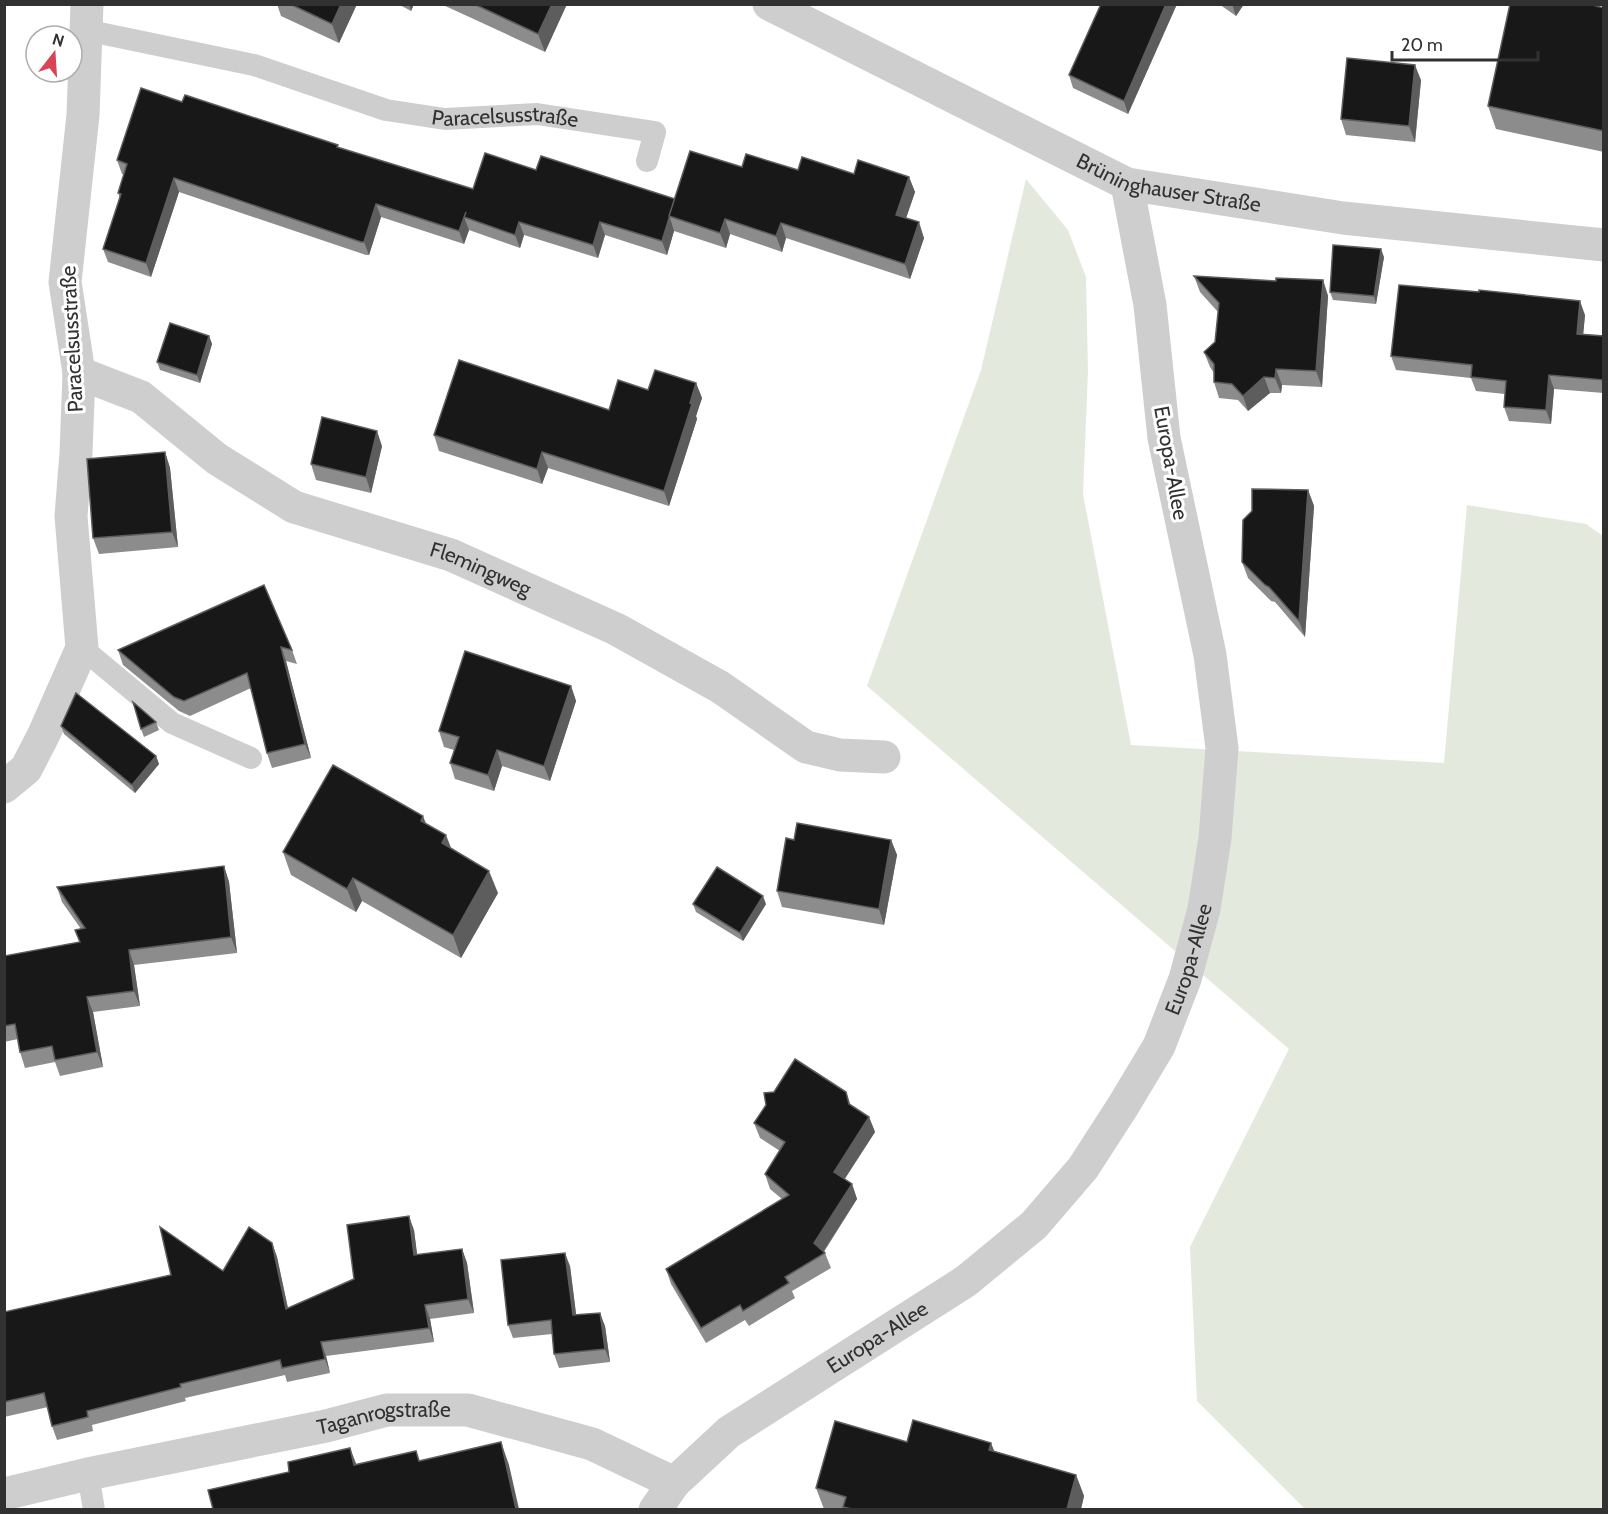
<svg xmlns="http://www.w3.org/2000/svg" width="1608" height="1514" font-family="Cabin,sans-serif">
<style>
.green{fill:#e4e9de}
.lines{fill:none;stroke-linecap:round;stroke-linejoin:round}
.lane{stroke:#cecece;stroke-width:22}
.street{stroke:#cecece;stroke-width:33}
.wall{fill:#8c8c8c}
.shaded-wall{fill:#5d5d5d}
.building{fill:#181818;stroke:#5d5d5d;stroke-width:1.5}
.labels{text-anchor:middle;stroke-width:6;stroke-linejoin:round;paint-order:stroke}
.street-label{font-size:21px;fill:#313131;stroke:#fff}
</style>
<rect width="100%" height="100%" fill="#fff"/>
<path class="green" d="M 1026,179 L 1068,230 L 1086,277 L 1088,371 L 1083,494 L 1131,745 L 1444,763 L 1467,505 L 1586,524 L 1603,536 L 1603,1509 L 1305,1509 L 1197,1401 L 1190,1247 L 1289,1049 L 867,686 L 981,370 Z"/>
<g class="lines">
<g class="lane">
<path id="s1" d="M 85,30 L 254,65 L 386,110 L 445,119 L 537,114 L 655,132 L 647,161"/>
<path d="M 82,648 L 172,723 L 251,758"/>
<path d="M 88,1474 L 94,1510"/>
</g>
<g class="street">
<path id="s2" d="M 769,4 L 1127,184 L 1343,218 L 1604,245"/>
<path id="s3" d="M 79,373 L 141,397 L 217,459 L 294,507 L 451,555 L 616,629 L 720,687 L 806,747 L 840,755 L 884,757"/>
<path d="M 4,787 L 26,769 L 44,734 L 82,648 L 71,516 L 76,453 L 79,373 L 65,282 L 83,115 L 87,4"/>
<path id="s4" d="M 4,1494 L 88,1474 L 326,1426 L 387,1410 L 468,1410 L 592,1444 L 674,1483"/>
<path id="s5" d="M 655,1510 L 674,1483 L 729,1432 L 966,1281 L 1034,1225 L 1083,1168 L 1123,1106 L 1159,1046 L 1185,979 L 1204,909 L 1215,838 L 1222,748 L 1210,655 L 1164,438 L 1150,305 L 1127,184"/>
</g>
</g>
<g class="wall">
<path d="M 277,4 L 357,4 L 339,43 L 281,16 Z"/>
<path d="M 398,4 L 414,4 L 411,11 Z"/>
<path d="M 441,4 L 567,4 L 545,52 Z"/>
<path d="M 1101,4 L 1177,4 L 1128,114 L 1073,88 L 1069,75 Z"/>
<path d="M 1219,4 L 1244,4 L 1236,16 Z"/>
<path d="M 1604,8 L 1604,152 L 1496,129 L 1488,106 Z"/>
<path d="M 1421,80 L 1415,142 L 1346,135 L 1341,119 Z"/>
<path d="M 182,102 L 473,189 L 536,170 L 675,199 L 742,167 L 909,177 L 915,192 L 906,218 L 924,238 L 910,279 L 786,238 L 782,252 L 730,234 L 726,248 L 674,231 L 667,255 L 605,235 L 598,258 L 524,235 L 520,248 L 469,230 L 464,244 L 381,217 L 369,255 L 366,255 L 179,192 L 151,277 L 108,262 L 103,249 L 120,198 L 118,193 L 124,174 L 122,174 L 117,160 Z"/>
<path d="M 1384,257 L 1376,304 L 1333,300 L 1330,292 Z"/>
<path d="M 1194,276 L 1276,281 L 1323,280 L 1328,296 L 1322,387 L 1282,385 L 1281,393 L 1270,393 L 1248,411 L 1238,400 L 1219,398 L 1214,382 L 1214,373 L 1210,367 L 1204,352 L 1215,342 L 1218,312 L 1200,292 Z"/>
<path d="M 1585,315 L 1583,334 L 1604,336 L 1604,393 L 1554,389 L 1551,424 L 1509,421 L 1504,407 L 1505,394 L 1476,391 L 1471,378 L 1396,370 L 1391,356 Z"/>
<path d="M 209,336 L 212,344 L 200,383 L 160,370 L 157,362 Z"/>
<path d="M 696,383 L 702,398 L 696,416 L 697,419 L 669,506 L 548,468 L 542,484 L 439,451 L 434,435 L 609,410 L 648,390 Z"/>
<path d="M 382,446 L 371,493 L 316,480 L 311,464 Z"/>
<path d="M 165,452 L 170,468 L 178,547 L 99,554 L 93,538 Z"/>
<path d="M 1308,490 L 1314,506 L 1305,637 L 1275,602 L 1271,601 L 1248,578 L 1242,562 Z"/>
<path d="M 264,585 L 292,650 L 297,664 L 286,661 L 311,758 L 272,768 L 267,753 L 251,688 L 190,716 L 179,711 L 123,665 L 118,650 Z"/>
<path d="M 571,686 L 576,701 L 550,781 L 502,766 L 494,791 L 455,779 L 450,763 L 454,750 L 444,747 L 439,731 Z"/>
<path d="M 156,722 L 159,730 L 144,737 L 141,729 Z"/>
<path d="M 61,726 L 156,756 L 159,764 L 135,793 L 64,734 Z"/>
<path d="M 426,824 L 498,893 L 461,958 L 362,901 L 356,912 L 291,875 L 283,852 Z"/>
<path d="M 794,840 L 891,840 L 897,855 L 884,925 L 782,907 L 777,891 Z"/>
<path d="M 224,866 L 229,882 L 237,953 L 134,965 L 140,1006 L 93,1012 L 103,1067 L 60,1076 L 55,1062 L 25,1068 L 20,1052 L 18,1039 L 4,1042 L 4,956 L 80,942 L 75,930 L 81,929 L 62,902 L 57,887 Z"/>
<path d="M 693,904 L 766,904 L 743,941 L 696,912 Z"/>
<path d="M 846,1092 L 851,1106 L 869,1117 L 875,1132 L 844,1179 L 852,1184 L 857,1199 L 824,1252 L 825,1253 L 831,1268 L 792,1291 L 795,1298 L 749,1326 L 745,1320 L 706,1343 L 671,1284 L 666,1269 L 782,1199 L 770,1189 L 765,1174 L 780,1151 L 760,1138 L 754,1123 Z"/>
<path d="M 414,1230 L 417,1255 L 462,1249 L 467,1263 L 474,1313 L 430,1319 L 434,1342 L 326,1356 L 330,1373 L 287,1382 L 285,1375 L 185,1398 L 186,1401 L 92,1425 L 93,1431 L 57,1440 L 52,1426 L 48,1407 L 4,1417 L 4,1312 L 223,1271 L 272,1243 L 277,1257 L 288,1308 L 354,1279 Z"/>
<path d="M 570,1266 L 576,1315 L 605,1326 L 610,1362 L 559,1368 L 554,1354 L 552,1334 L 513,1338 L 508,1325 Z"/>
<path d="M 907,1442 L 991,1443 L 994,1451 L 1076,1475 L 1084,1496 L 1081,1509 L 824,1509 L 816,1488 Z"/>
</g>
<g class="shaded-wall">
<path d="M 341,4 L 357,4 L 339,43 L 332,24 Z"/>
<path d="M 409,4 L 414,4 L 411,11 Z"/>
<path d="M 552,4 L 567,4 L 545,52 L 538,34 Z"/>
<path d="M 1166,4 L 1177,4 L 1128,114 L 1124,101 Z"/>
<path d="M 1232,4 L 1244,4 L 1236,16 Z"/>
<path d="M 1415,65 L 1421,80 L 1415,142 L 1409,126 Z"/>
<path d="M 909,177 L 915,192 L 902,230 L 896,215 Z"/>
<path d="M 174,178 L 179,192 L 151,277 L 146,263 Z"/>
<path d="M 376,204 L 381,217 L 369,255 L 364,242 Z"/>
<path d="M 464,217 L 469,230 L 464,244 L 459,231 Z"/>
<path d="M 670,218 L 674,231 L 667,255 L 662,241 Z"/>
<path d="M 725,219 L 730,234 L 726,248 L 720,233 Z"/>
<path d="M 519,222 L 524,235 L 520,248 L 515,235 Z"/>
<path d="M 600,222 L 605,235 L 598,258 L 593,245 Z"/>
<path d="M 919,222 L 924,238 L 910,279 L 905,264 Z"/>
<path d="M 781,223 L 786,238 L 782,252 L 776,236 Z"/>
<path d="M 1381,249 L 1384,257 L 1376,304 L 1374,296 Z"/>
<path d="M 1323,280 L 1328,296 L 1322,387 L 1316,371 Z"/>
<path d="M 1580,301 L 1585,315 L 1582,348 L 1577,334 Z"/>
<path d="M 209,336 L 212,344 L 200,383 L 197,375 Z"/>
<path d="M 1276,369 L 1282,385 L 1281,393 L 1275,378 Z"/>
<path d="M 1549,375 L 1554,389 L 1551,424 L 1546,410 Z"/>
<path d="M 1264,377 L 1270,393 L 1248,411 L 1243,396 Z"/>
<path d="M 696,383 L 702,398 L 696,416 L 697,419 L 669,506 L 664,491 Z"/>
<path d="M 377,431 L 382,446 L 371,493 L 366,477 Z"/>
<path d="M 165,452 L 170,468 L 178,547 L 172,532 Z"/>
<path d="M 542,452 L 548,468 L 542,484 L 537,469 Z"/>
<path d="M 1308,490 L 1314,506 L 1305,637 L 1299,621 Z"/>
<path d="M 281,647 L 286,661 L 311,758 L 305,744 Z"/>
<path d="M 571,686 L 576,701 L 550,781 L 544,766 Z"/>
<path d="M 497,750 L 502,766 L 494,791 L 488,775 Z"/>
<path d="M 156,756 L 159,764 L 135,793 L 132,785 Z"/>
<path d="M 423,816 L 432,839 L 421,821 Z"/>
<path d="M 446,835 L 455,858 L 442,843 Z"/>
<path d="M 891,840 L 897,855 L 884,925 L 879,909 Z"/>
<path d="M 224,866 L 229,882 L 237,953 L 231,937 Z"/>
<path d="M 489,871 L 498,893 L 461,958 L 453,935 Z"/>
<path d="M 353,878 L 362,901 L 356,912 L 347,889 Z"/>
<path d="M 763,896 L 766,904 L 743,941 L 740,933 Z"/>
<path d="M 129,950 L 134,965 L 140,1006 L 134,991 Z"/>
<path d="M 87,997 L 93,1012 L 103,1067 L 97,1052 Z"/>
<path d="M 869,1117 L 875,1132 L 839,1188 L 834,1172 Z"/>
<path d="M 852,1184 L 857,1199 L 821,1255 L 814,1243 Z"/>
<path d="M 409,1216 L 414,1230 L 419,1269 L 414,1255 Z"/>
<path d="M 272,1243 L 277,1257 L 291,1323 L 286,1309 Z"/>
<path d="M 462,1249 L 467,1263 L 474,1313 L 468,1299 Z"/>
<path d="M 565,1253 L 570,1266 L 578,1329 L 573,1315 Z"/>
<path d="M 425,1305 L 430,1319 L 434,1342 L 429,1328 Z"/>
<path d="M 600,1313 L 605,1326 L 610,1362 L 605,1349 Z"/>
<path d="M 321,1342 L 326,1356 L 330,1373 L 325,1359 Z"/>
<path d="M 501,1442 L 509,1465 L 519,1509 L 516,1509 Z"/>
<path d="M 991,1443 L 999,1464 L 989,1450 Z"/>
<path d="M 350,1448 L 359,1471 L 354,1465 Z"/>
<path d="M 1076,1475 L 1084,1496 L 1081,1509 L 1067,1509 Z"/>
</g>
<g class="building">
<path d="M 290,4 L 341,4 L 332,24 Z"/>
<path d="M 474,4 L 552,4 L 538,34 Z"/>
<path d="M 1101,4 L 1166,4 L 1124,101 L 1069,75 Z"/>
<path d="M 1510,4 L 1589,4 L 1604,8 L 1604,131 L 1488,106 Z"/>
<path d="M 1347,58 L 1415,65 L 1409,126 L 1341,119 Z"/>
<path d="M 141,88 L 182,102 L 185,95 L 338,145 L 337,147 L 473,189 L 485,153 L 536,170 L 541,156 L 675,199 L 662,241 L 600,222 L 593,245 L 519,222 L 515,235 L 464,217 L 466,212 L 459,231 L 376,204 L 364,242 L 361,242 L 174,178 L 146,263 L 103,249 L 121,194 L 118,193 L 127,164 L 117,160 Z"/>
<path d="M 690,151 L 742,167 L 746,154 L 798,170 L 802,157 L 854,174 L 858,160 L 909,177 L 896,215 L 919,222 L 905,264 L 781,223 L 776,236 L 725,219 L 720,233 L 669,216 Z"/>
<path d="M 1333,245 L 1381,249 L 1374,296 L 1330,292 Z"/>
<path d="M 1194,276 L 1276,281 L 1276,278 L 1323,280 L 1316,371 L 1276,369 L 1275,378 L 1264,377 L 1243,396 L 1232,384 L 1214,382 L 1214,364 L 1204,352 L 1215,342 L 1219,303 Z"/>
<path d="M 1399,285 L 1479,292 L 1479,290 L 1580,301 L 1577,334 L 1604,336 L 1604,380 L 1549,375 L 1546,410 L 1504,407 L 1506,381 L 1471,377 L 1472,365 L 1391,356 Z"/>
<path d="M 170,323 L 209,336 L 197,375 L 157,362 Z"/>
<path d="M 459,360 L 609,410 L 618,380 L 648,390 L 655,370 L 696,383 L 690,403 L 692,404 L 664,491 L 542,452 L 537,469 L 434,435 Z"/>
<path d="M 322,417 L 377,431 L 366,477 L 311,464 Z"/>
<path d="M 165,452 L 172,532 L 93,538 L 87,459 Z"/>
<path d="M 1252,489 L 1308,490 L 1299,621 L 1269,587 L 1265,585 L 1242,562 L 1243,520 L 1252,511 Z"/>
<path d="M 264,585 L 292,650 L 281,647 L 305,744 L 267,753 L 247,673 L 184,701 L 174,697 L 118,650 Z"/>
<path d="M 465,651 L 571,686 L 544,766 L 497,750 L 488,775 L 450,763 L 459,737 L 439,731 Z"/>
<path d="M 76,693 L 156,756 L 132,785 L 61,726 Z"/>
<path d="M 133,702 L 156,722 L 141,729 Z"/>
<path d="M 333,765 L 423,816 L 421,821 L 446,835 L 442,843 L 489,871 L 453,935 L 353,878 L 347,889 L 283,852 Z"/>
<path d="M 797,823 L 891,840 L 879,909 L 777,891 L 786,838 L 794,840 Z"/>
<path d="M 224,866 L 231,937 L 129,950 L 134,991 L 87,997 L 97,1052 L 55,1060 L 52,1046 L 20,1052 L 15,1024 L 4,1026 L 4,956 L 80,942 L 75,930 L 85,928 L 57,887 Z"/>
<path d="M 717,867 L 763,896 L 740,933 L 693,904 Z"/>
<path d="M 795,1059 L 846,1092 L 849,1104 L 869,1117 L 834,1172 L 852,1184 L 814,1243 L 825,1253 L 785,1277 L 789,1283 L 743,1311 L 740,1305 L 701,1328 L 666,1269 L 789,1195 L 765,1174 L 785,1142 L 754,1123 L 766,1105 L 764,1093 L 774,1092 Z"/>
<path d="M 409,1216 L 414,1255 L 462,1249 L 468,1299 L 425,1305 L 429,1328 L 321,1342 L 325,1359 L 282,1368 L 280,1360 L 180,1384 L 181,1387 L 87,1411 L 88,1417 L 52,1426 L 44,1393 L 4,1402 L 4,1312 L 171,1275 L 160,1227 L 223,1271 L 249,1227 L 272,1243 L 286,1309 L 354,1279 L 347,1225 Z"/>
<path d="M 565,1253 L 573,1315 L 600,1313 L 605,1349 L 554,1354 L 551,1320 L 508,1325 L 501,1260 Z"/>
<path d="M 913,1420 L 991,1443 L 989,1450 L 1076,1475 L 1067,1509 L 852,1509 L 843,1507 L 846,1497 L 816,1488 L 835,1421 L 907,1442 Z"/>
<path d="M 501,1442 L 516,1509 L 213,1509 L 208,1490 L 289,1472 L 288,1462 L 350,1448 L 354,1465 L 416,1451 L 419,1461 Z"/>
</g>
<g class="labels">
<g class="street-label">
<text dy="7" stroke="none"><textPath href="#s1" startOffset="432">Paracelsusstraße</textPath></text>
<text dy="7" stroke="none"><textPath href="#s2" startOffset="441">Brüninghauser Straße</textPath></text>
<text transform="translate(72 339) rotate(-93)" y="7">Paracelsusstraße</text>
<text transform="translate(1171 463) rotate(80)" y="7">Europa-Allee</text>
<text dy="7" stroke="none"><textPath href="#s3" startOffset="452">Flemingweg</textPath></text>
<text dy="7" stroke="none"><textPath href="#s5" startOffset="788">Europa-Allee</textPath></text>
<text dy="7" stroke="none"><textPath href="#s5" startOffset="284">Europa-Allee</textPath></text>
<text dy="7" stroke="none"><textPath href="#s4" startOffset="388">Taganrogstraße</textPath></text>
</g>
</g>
<rect width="1608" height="1514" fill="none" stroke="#313131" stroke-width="12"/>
<g transform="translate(54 54) rotate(17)"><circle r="28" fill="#ffffff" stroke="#adadad" stroke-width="1.5"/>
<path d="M0-4.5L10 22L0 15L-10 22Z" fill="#d74456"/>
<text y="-9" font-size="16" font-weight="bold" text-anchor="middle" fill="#313131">N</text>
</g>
<path d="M1392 51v9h146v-9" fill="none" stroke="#313131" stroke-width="3"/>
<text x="1401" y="51" font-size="18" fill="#313131" stroke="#ffffff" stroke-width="4.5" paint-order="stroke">20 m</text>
</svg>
